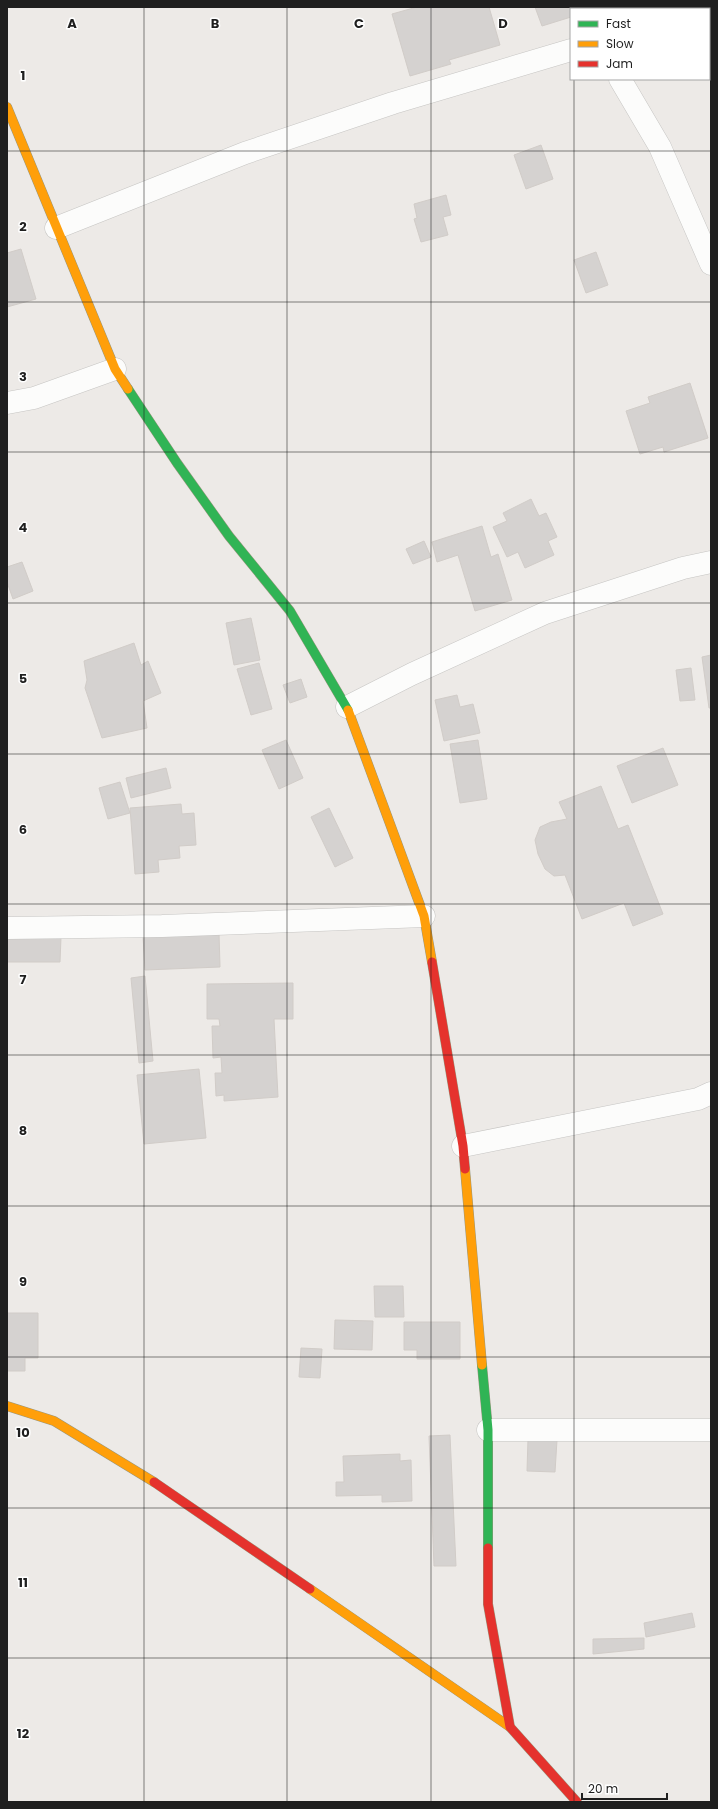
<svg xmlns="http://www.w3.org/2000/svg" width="718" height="1809" font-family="Poppins,sans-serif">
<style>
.building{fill:#d5d2d0;stroke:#d1ccc8}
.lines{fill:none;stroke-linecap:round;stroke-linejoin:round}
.street-casing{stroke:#c6c5c3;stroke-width:23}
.fast-casing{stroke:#98977e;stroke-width:10}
.slow-casing{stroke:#98977e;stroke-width:10}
.jam-casing{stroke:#98977e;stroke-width:10}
.street{stroke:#fcfcfb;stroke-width:22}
.fast{stroke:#30b455;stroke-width:9}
.slow{stroke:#ff9f0a;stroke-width:9}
.jam{stroke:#e5322d;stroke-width:9}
.grid{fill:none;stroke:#1f1f1f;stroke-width:1;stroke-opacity:0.55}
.grid-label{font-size:13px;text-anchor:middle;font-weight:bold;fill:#1f1f1f;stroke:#fff;stroke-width:3;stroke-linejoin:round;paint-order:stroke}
</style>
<rect width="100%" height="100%" fill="#edeae7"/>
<g class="building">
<path d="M 417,7 L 489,7 L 500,45 L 449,60 L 451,64 L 410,76 L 392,14 Z"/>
<path d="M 535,7 L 588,7 L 589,9 L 571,9 L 571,17 L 542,26 Z"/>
<path d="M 541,145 L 553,179 L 526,189 L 514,155 Z"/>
<path d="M 446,195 L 451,215 L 443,217 L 448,235 L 421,242 L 414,219 L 417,218 L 414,204 Z"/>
<path d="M 21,249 L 36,299 L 7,307 L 7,253 Z"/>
<path d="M 596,252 L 608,285 L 586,293 L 574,260 Z"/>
<path d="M 690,383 L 708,438 L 664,452 L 663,447 L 640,454 L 626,411 L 650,403 L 648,397 Z"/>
<path d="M 531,499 L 539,516 L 546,513 L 557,537 L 548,541 L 554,555 L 525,568 L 518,552 L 507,557 L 493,527 L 507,521 L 503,513 Z"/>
<path d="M 482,526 L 491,557 L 498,554 L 512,600 L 475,611 L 458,555 L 437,562 L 432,542 Z"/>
<path d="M 424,541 L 431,557 L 413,564 L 406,549 Z"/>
<path d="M 22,562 L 33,591 L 13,599 L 7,582 L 7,567 Z"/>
<path d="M 251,618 L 260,660 L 234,665 L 226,623 Z"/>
<path d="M 134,643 L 141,665 L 148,661 L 161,693 L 143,701 L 147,728 L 102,738 L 85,688 L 87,680 L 84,661 Z"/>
<path d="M 711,655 L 711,708 L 709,708 L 702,657 Z"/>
<path d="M 259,663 L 272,709 L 251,715 L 237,669 Z"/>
<path d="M 691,668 L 695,700 L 680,701 L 676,670 Z"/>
<path d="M 301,679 L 307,697 L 290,703 L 283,685 Z"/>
<path d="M 457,695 L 460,707 L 473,704 L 480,733 L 444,741 L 435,700 Z"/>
<path d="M 286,740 L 303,778 L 279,789 L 262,750 Z"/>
<path d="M 478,740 L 487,799 L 460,803 L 450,744 Z"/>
<path d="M 663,748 L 678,785 L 632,803 L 617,766 Z"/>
<path d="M 166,768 L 171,788 L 131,798 L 126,778 Z"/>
<path d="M 120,782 L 130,813 L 108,819 L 99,788 Z"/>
<path d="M 601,786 L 618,829 L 628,825 L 663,914 L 633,926 L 624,903 L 582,919 L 565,875 L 554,876 L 545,869 L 538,854 L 535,840 L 540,827 L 551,822 L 567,819 L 559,802 Z"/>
<path d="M 181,804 L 182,814 L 194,813 L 196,845 L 179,846 L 180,858 L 158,860 L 159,872 L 135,874 L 130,808 Z"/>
<path d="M 329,808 L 353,858 L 335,867 L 311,817 Z"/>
<path d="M 219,933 L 220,967 L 145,970 L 143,936 Z"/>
<path d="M 7,935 L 61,937 L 60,962 L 7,962 Z"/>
<path d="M 145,976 L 153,1061 L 139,1063 L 131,978 Z"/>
<path d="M 293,983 L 293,1019 L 274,1019 L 278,1097 L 224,1101 L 224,1095 L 216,1096 L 215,1073 L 222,1073 L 221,1057 L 213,1058 L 212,1026 L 220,1026 L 219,1019 L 207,1019 L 207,984 Z"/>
<path d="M 199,1069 L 206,1138 L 144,1144 L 137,1075 Z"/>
<path d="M 374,1286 L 403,1286 L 404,1317 L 375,1317 Z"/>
<path d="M 7,1313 L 38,1313 L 38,1358 L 25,1358 L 25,1371 L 7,1371 Z"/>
<path d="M 335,1320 L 373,1321 L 372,1350 L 334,1349 Z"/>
<path d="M 404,1322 L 460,1322 L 460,1359 L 417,1359 L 417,1350 L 404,1350 Z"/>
<path d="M 301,1348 L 322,1349 L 320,1378 L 299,1377 Z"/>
<path d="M 450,1435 L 456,1566 L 434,1566 L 429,1436 Z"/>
<path d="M 528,1439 L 557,1440 L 555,1472 L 527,1471 Z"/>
<path d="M 400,1454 L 400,1461 L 411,1460 L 412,1501 L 382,1502 L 382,1495 L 336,1496 L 336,1482 L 344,1482 L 343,1456 Z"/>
<path d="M 692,1613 L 695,1627 L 646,1637 L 644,1623 Z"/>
<path d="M 644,1638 L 644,1649 L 593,1654 L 593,1639 Z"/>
</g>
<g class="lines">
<g class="street-casing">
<g id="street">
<path d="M 677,9 L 682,7"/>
<path d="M 620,79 L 660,147 L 711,264"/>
<path d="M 56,228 L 245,153 L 393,103 L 571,50"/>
<path d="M 7,403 L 34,398 L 115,369"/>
<path d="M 347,707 L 412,674 L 545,613 L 683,568 L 711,562"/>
<path d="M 7,928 L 162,926 L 424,916"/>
<path d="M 463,1146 L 698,1099 L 711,1093"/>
<path d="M 488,1430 L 711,1430"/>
</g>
</g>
<g class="fast-casing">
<g id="fast">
<path d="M 128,389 L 177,463 L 229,536 L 290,611 L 348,710"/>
<path d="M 482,1365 L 488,1430 L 488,1548"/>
</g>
</g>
<g class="slow-casing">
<g id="slow">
<path d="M 7,107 L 115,369 L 128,389"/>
<path d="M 348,710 L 424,916 L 432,962"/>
<path d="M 465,1169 L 482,1365"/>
<path d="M 7,1406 L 54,1421 L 154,1482"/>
<path d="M 310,1589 L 510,1727"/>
</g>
</g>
<g class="jam-casing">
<g id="jam">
<path d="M 432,962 L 463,1146 L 465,1169"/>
<path d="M 154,1482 L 310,1589"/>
<path d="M 488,1548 L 488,1604 L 510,1727 L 577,1802"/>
</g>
</g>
<use href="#street" class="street"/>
<use href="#fast" class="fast"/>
<use href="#slow" class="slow"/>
<use href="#jam" class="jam"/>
</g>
<path class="grid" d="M 144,7 L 144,1802M 287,7 L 287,1802M 431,7 L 431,1802M 574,7 L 574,9M 574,79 L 574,1802M 7,151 L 711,151M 7,302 L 711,302M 7,452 L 711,452M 7,603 L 711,603M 7,754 L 711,754M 7,904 L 711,904M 7,1055 L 711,1055M 7,1206 L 711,1206M 7,1357 L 711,1357M 7,1508 L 711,1508M 7,1658 L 711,1658"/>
<g class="grid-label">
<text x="72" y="28">A</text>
<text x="215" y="28">B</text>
<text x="359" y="28">C</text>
<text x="503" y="28">D</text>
<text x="23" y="80">1</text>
<text x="23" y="231">2</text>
<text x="23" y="381">3</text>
<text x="23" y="532">4</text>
<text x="23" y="683">5</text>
<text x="23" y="834">6</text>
<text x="23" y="984">7</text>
<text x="23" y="1135">8</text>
<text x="23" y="1286">9</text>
<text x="23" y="1437">10</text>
<text x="23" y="1587">11</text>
<text x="23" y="1738">12</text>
</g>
<rect width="718" height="1809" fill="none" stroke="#1f1f1f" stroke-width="16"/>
<rect x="570" y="8" width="140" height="72" fill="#ffffff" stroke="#a5a5a5"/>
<rect x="578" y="21" width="20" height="6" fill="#30b455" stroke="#a5a5a5"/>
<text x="606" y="28" font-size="12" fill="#1f1f1f">Fast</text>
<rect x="578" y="41" width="20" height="6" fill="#ff9f0a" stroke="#a5a5a5"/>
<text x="606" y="48" font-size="12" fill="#1f1f1f">Slow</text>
<rect x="578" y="61" width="20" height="6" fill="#e5322d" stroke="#a5a5a5"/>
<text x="606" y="68" font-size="12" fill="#1f1f1f">Jam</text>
<path d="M582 1793v6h85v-6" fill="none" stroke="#1f1f1f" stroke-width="2"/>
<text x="588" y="1793" font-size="12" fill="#1f1f1f" stroke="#ffffff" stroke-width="3" paint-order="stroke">20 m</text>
</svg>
